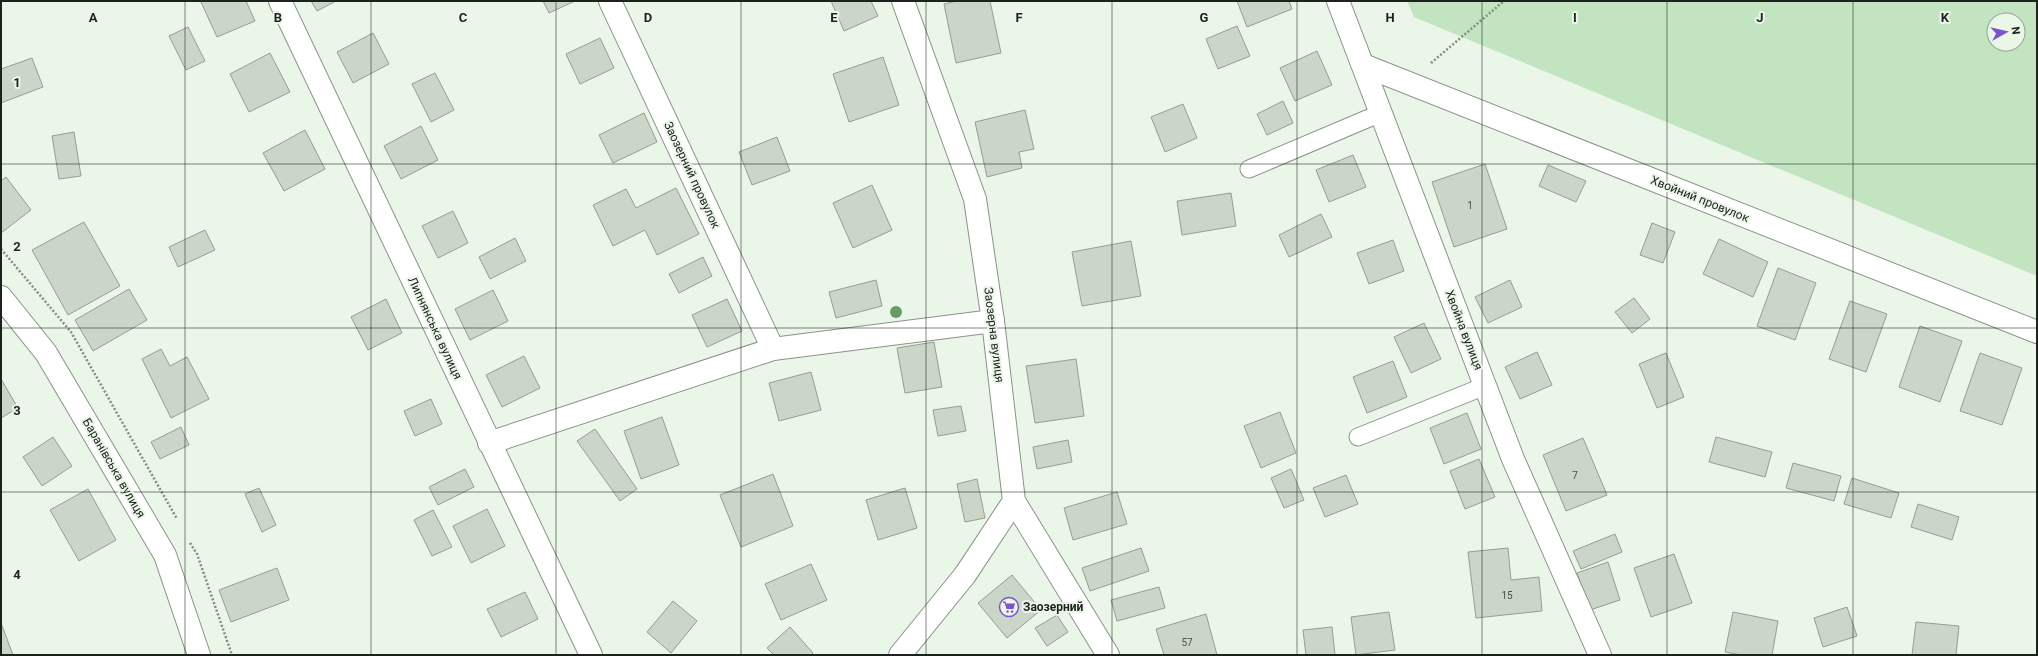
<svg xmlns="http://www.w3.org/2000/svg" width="2038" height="656" font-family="Roboto,sans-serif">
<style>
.green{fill:#c2e4c0;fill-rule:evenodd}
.building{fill:#cbd6c9;stroke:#949f93}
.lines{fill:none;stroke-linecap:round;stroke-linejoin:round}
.service-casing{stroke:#899488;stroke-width:19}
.minor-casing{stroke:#899488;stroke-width:24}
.secondary-casing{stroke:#899488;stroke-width:24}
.path{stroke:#848c83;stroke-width:2.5;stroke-dasharray:2 2;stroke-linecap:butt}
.service{stroke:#fff;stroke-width:17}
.minor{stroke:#fff;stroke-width:22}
.secondary{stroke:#fff;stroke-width:22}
.tree{fill:#699b6a}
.grid{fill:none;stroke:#1e221e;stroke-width:1;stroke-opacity:0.55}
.labels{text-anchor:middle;stroke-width:4;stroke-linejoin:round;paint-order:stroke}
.number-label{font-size:10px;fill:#494f49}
.street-label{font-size:12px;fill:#1e221e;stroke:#eaf6e8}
.poi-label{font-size:12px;font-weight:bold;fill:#1e221e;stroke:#eaf6e8;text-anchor:start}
.grid-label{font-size:13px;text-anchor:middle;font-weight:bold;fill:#1e221e;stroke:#eaf6e8;stroke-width:4;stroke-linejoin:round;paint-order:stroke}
</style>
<rect width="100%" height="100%" fill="#eaf6e8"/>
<path class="green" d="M 1407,1 L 2037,1 L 2037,276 L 1414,17 ZM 1994,20 L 2018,20 L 2018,44 L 1994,44 Z"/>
<g class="building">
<path d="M 205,1 L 246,1 L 255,21 L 217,37 L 201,2 Z"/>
<path d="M 311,1 L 336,1 L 317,11 Z"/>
<path d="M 543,1 L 575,1 L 549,13 Z"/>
<path d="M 831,1 L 871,1 L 878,16 L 844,31 Z"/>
<path d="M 957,1 L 990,1 L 1001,53 L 956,63 L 944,4 Z"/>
<path d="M 1237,1 L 1289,1 L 1292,9 L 1247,27 Z"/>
<path d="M 1237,26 L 1250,56 L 1218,69 L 1206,39 Z"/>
<path d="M 188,27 L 205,61 L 186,70 L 169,36 Z"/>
<path d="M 373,33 L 389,64 L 353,83 L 337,52 Z"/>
<path d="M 600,38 L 614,68 L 580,84 L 566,54 Z"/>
<path d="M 1317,51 L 1332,85 L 1295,101 L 1280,68 Z"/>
<path d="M 270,53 L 290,92 L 249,112 L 230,74 Z"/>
<path d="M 883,57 L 899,105 L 849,122 L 833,74 Z"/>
<path d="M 32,58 L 43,87 L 1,103 L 1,69 Z"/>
<path d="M 435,73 L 454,110 L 431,122 L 412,84 Z"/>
<path d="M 1283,101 L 1293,123 L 1267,135 L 1257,114 Z"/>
<path d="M 1183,104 L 1197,138 L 1165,152 L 1151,117 Z"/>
<path d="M 1025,110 L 1034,149 L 1019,152 L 1022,168 L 987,177 L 975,122 Z"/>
<path d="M 644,113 L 657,142 L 613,163 L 599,135 Z"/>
<path d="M 421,126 L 438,160 L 401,179 L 384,146 Z"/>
<path d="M 305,130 L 325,169 L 284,191 L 263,153 Z"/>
<path d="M 74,132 L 81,176 L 59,179 L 52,136 Z"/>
<path d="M 777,137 L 790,171 L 752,185 L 739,152 Z"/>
<path d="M 1353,155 L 1366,187 L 1329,202 L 1316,170 Z"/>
<path d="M 1485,164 L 1507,229 L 1454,247 L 1432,182 Z"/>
<path d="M 1548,165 L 1586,181 L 1576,202 L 1539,186 Z"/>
<path d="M 6,177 L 31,210 L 1,233 L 1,181 Z"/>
<path d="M 872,185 L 892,230 L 853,248 L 833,203 Z"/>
<path d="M 676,188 L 699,234 L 657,255 L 645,230 L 613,246 L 593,205 L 626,189 L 636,208 Z"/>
<path d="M 1231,193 L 1236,226 L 1182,235 L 1177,201 Z"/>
<path d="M 453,211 L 468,243 L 438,258 L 422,226 Z"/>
<path d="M 1321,214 L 1332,237 L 1289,257 L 1279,235 Z"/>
<path d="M 84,222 L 120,286 L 68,315 L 32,250 Z"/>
<path d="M 1652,223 L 1675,232 L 1663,263 L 1640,255 Z"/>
<path d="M 205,230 L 215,250 L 178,267 L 169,247 Z"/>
<path d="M 515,238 L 526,261 L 490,279 L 479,257 Z"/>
<path d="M 1719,239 L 1768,262 L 1753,297 L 1703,274 Z"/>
<path d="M 1393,240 L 1404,271 L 1369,284 L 1357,253 Z"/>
<path d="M 1131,241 L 1141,296 L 1082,306 L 1072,252 Z"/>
<path d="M 703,257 L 712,276 L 679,293 L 669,274 Z"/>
<path d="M 1778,268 L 1816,283 L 1795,340 L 1757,326 Z"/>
<path d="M 876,280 L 882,306 L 836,318 L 829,292 Z"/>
<path d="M 1510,280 L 1522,307 L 1488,323 L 1475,297 Z"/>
<path d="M 129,289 L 147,320 L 93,351 L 75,320 Z"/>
<path d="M 493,290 L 508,321 L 470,340 L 455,309 Z"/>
<path d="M 1634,298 L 1650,319 L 1632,333 L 1615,312 Z"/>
<path d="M 386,299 L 402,333 L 368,350 L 351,317 Z"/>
<path d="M 727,299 L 742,331 L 707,347 L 692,315 Z"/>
<path d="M 1850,301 L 1887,314 L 1866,372 L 1829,359 Z"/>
<path d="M 1424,323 L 1441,359 L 1411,373 L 1394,337 Z"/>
<path d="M 1920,326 L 1962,341 L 1940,402 L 1899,387 Z"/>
<path d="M 934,342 L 942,387 L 905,393 L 897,348 Z"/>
<path d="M 161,349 L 170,366 L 187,357 L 209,399 L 171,418 L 142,359 Z"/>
<path d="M 1537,352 L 1552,385 L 1520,399 L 1505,367 Z"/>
<path d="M 1666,353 L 1684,397 L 1657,408 L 1639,364 Z"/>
<path d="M 1980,353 L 2022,368 L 2002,425 L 1960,411 Z"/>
<path d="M 524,356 L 540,388 L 502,407 L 486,375 Z"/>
<path d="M 1076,359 L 1084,416 L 1035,423 L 1026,366 Z"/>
<path d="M 1393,361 L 1407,397 L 1367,413 L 1353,377 Z"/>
<path d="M 811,372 L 821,410 L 779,421 L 769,383 Z"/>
<path d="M 1,379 L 18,408 L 1,418 Z"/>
<path d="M 431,399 L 442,424 L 415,436 L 404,411 Z"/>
<path d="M 961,406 L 966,431 L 938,436 L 933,410 Z"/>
<path d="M 1280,412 L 1296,453 L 1261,468 L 1244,426 Z"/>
<path d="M 1467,413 L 1481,449 L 1444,464 L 1430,428 Z"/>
<path d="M 662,417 L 679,465 L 641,479 L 624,431 Z"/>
<path d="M 181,427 L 189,445 L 160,459 L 151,442 Z"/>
<path d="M 595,429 L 637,489 L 620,501 L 577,441 Z"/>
<path d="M 53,437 L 72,466 L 42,486 L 23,457 Z"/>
<path d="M 1716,437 L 1772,452 L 1765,477 L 1709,462 Z"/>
<path d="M 1583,438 L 1607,495 L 1566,511 L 1543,455 Z"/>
<path d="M 1068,440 L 1072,462 L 1037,469 L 1033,447 Z"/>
<path d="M 1479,459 L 1495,497 L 1465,509 L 1450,471 Z"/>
<path d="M 1793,463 L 1841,476 L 1834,501 L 1786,488 Z"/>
<path d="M 465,469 L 474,487 L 438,505 L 429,487 Z"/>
<path d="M 1291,469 L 1304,500 L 1284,508 L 1271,478 Z"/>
<path d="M 773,474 L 793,526 L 741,547 L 720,495 Z"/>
<path d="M 1346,475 L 1358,504 L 1325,517 L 1313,488 Z"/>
<path d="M 1852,478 L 1899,493 L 1891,518 L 1844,504 Z"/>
<path d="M 977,479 L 985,518 L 965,522 L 957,484 Z"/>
<path d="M 259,488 L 276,525 L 262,532 L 245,494 Z"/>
<path d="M 905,488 L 917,528 L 878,540 L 866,500 Z"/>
<path d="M 88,489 L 116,540 L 79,561 L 50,510 Z"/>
<path d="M 1117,492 L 1127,524 L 1073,540 L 1064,508 Z"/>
<path d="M 1918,504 L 1959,517 L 1952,540 L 1911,527 Z"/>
<path d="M 487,509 L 505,546 L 471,563 L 453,526 Z"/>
<path d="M 433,510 L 452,547 L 432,556 L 414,520 Z"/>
<path d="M 1615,534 L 1622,552 L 1581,569 L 1573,551 Z"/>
<path d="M 1141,548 L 1149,571 L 1090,591 L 1082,568 Z"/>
<path d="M 1508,548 L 1511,580 L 1539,577 L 1542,611 L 1476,618 L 1468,552 Z"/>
<path d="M 1674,554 L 1692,603 L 1651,617 L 1634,568 Z"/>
<path d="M 1608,562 L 1620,600 L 1590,610 L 1577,573 Z"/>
<path d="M 811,564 L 827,600 L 781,620 L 765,584 Z"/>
<path d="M 277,568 L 289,600 L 231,622 L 219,590 Z"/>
<path d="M 1012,575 L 1041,610 L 1007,638 L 978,603 Z"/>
<path d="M 1159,587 L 1165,608 L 1117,621 L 1111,600 Z"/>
<path d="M 525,592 L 538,619 L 501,637 L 487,609 Z"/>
<path d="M 673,601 L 697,621 L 671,653 L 647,632 Z"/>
<path d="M 1847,607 L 1857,636 L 1823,647 L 1814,618 Z"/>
<path d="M 1389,612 L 1395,650 L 1356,655 L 1351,617 Z"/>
<path d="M 1733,612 L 1778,621 L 1772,655 L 1742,655 L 1725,652 Z"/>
<path d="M 1206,614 L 1217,655 L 1164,655 L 1156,629 Z"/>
<path d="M 1057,615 L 1068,632 L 1047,646 L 1035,628 Z"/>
<path d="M 1916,622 L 1959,626 L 1956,655 L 1912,655 Z"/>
<path d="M 1,623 L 13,655 L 1,655 Z"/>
<path d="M 790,627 L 813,653 L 811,655 L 774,655 L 767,648 Z"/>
<path d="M 1332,627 L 1335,655 L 1306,655 L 1303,630 Z"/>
</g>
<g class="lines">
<g class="service-casing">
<g id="service">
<path d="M 1249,169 L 1381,113"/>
<path d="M 1358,437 L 1485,386"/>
</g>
</g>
<g class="minor-casing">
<g id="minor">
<path d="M 280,1 L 591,655"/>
<path d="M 610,1 L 773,349"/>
<path d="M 903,1 L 975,199 L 993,321 L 1014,501 L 1108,655"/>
<path d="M 1338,1 L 1513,459 L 1600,655"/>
<path d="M 1363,65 L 2037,332"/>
<path d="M 489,443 L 773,349 L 993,321"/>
<path d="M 900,655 L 965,575 L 1014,501"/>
</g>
</g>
<g class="secondary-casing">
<path id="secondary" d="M 1,297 L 46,353 L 165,555 L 199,655"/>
</g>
<g class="path">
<path d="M 1431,63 L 1504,1"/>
<path d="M 1,249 L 71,332 L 177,519"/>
<path d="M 190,543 L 197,554 L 232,655"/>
</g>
<use href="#service" class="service"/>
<use href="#minor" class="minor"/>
<use href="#secondary" class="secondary"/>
</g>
<circle class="tree" cx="896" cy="312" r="6"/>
<path class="grid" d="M 185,1 L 185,655M 371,1 L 371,655M 556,1 L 556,655M 741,1 L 741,655M 926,1 L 926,655M 1112,1 L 1112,655M 1297,1 L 1297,655M 1482,1 L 1482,655M 1667,1 L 1667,655M 1853,1 L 1853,655M 1,164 L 2037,164M 1,328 L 2037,328M 1,492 L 2037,492"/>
<defs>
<g id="supermarket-ring" transform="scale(1)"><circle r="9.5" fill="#eaf6e8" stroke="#7e54cd" stroke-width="1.5"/><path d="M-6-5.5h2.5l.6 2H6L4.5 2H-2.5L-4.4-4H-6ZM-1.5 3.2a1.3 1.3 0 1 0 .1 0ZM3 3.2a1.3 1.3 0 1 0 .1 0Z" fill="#7e54cd"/></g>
</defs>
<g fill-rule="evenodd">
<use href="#supermarket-ring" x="1009" y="607"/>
</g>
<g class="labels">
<g class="number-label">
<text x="1470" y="209">1</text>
<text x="1575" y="479">7</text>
<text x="1507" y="599">15</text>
<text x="1187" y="646">57</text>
</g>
<g class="street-label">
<text transform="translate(692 175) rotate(65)" y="4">Заозерний провулок</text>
<text transform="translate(1700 199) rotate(22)" y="4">Хвойний провулок</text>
<text transform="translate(435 328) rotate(65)" y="4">Липнянська вулиця</text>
<text transform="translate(1464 330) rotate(69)" y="4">Хвойна вулиця</text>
<text transform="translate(994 335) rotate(83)" y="4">Заозерна вулиця</text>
<text transform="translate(114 468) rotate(60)" y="4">Баранівська вулиця</text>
</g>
<g class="poi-label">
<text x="1023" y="611">Заозерний</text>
</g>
</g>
<g class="grid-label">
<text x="93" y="22">A</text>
<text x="278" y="22">B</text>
<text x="463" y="22">C</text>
<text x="648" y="22">D</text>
<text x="834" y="22">E</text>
<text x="1019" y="22">F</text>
<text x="1204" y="22">G</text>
<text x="1390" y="22">H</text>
<text x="1575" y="22">I</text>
<text x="1760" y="22">J</text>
<text x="1945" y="22">K</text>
<text x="17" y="87">1</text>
<text x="17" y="251">2</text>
<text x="17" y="415">3</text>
<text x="17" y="579">4</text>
</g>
<rect width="2038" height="656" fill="none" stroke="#1e221e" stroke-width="4"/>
<g transform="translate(2006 32) rotate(82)"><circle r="19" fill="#eaf6e8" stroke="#98a197"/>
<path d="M0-3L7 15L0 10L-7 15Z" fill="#7e54cd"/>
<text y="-6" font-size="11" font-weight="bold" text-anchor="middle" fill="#1e221e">N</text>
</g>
</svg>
